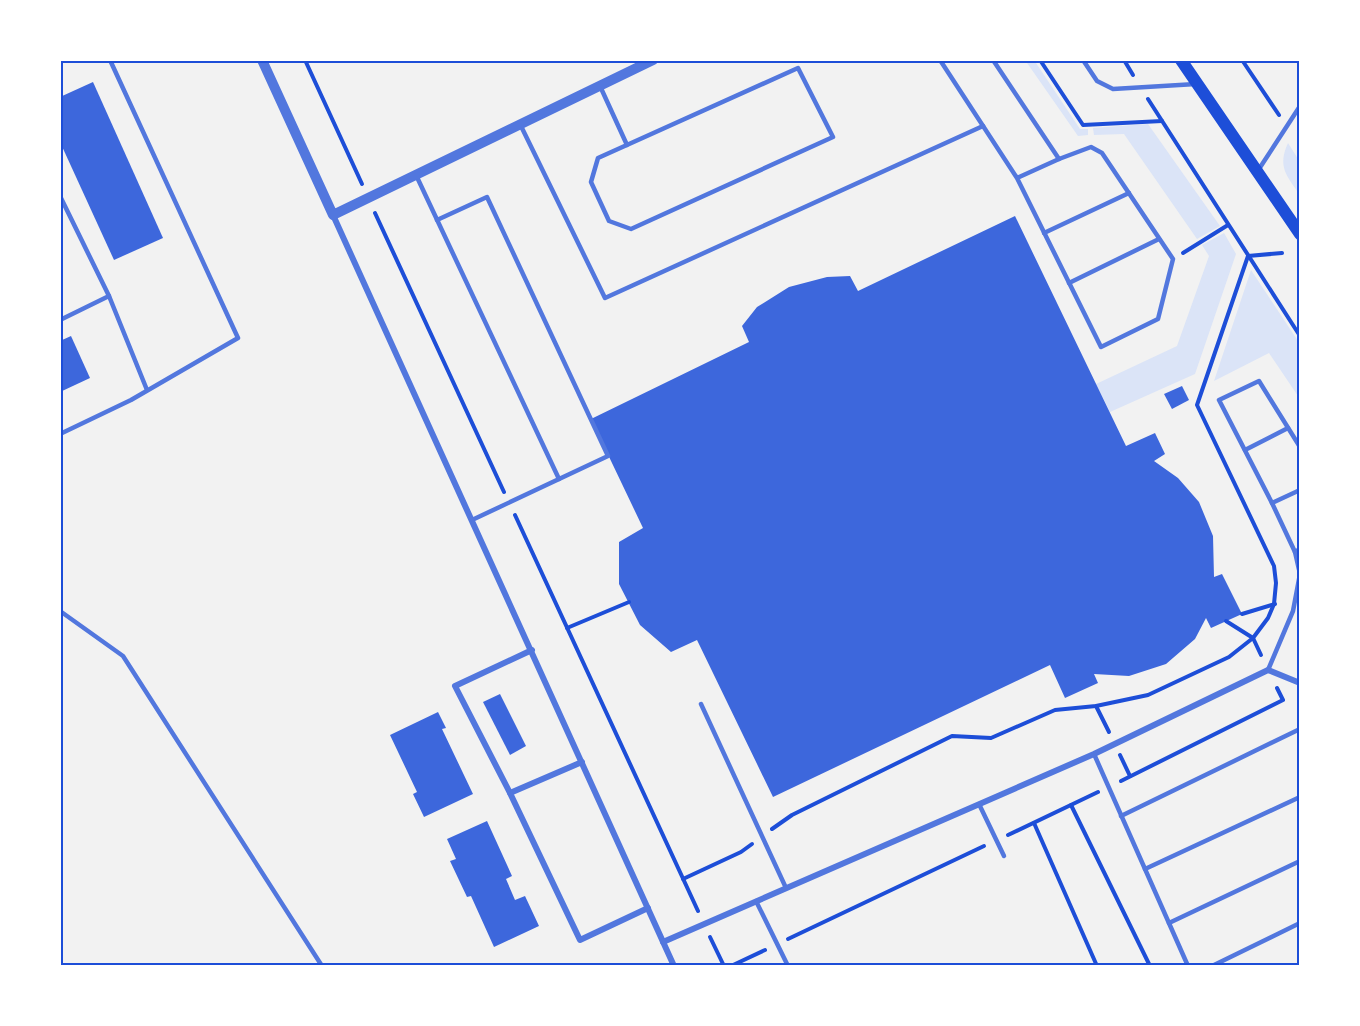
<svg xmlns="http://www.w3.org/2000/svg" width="1360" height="1026" font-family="'IBM Plex Sans',sans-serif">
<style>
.green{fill:#dbe4f7}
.building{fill:#3d67dc}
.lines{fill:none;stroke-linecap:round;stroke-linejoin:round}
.path{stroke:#1d4ed8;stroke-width:4}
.service{stroke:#5277de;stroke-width:4.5}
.minor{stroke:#5277de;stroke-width:6}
.tertiary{stroke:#5277de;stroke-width:10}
.secondary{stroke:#1d4ed8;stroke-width:12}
.neatline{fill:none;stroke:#1d4ed8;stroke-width:2}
</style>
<rect width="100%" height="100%" fill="#f2f2f2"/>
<g class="green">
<path d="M 1025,60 L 1034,60 L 1080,129 L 1088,129 L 1088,135 L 1078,136 Z"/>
<path d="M 1148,124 L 1220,226 L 1197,239 L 1124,134 L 1094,135 L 1093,128 Z"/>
<path d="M 1288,143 L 1300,162 L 1300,195 C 1287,176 1277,167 1288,143 Z"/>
<path d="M 1224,233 L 1236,254 L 1195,374 L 1110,412 L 1096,384 L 1177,346 L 1209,256 L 1202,245 Z"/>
<path d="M 1251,270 L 1300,344 L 1300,399 L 1269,353 L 1214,381 Z"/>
</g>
<g class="building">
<path d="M 93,82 L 163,238 L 114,260 L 60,142 L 60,97 Z"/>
<path d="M 1015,216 L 1126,446 L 1155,433 L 1165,454 L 1154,461 L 1178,478 L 1199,502 L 1213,536 L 1214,577 L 1222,574 L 1242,614 L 1211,628 L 1206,618 L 1195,639 L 1166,664 L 1129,676 L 1094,674 L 1098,683 L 1065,698 L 1050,665 L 773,797 L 697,640 L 671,652 L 640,625 L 619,584 L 619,542 L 643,528 L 591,419 L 749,342 L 742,326 L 757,307 L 789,287 L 827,277 L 850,276 L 858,291 Z"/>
<path d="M 71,336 L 90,378 L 60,392 L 60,341 Z"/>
<path d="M 1182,386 L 1189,400 L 1172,409 L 1164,394 Z"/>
<path d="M 500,694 L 526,746 L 510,755 L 483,702 Z"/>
<path d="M 438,712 L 446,728 L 442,729 L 473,794 L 424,817 L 413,794 L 417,792 L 390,735 Z"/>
<path d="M 487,821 L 512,876 L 506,879 L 515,900 L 525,896 L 539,926 L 494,947 L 471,896 L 467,897 L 450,861 L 456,859 L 447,839 Z"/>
</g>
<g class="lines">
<g class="path">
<path d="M 305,60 L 362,184"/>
<path d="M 1040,60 L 1083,125 L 1162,121"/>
<path d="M 1124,60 L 1133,75"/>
<path d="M 1242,60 L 1279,115"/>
<path d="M 1148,99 L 1300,336"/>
<path d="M 375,213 L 504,492"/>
<path d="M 1183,253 L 1228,225"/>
<path d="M 515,515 L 698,911"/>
<path d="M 1242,614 L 1275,604"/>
<path d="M 1226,621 L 1253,638 L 1261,655"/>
<path d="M 567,628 L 629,602"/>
<path d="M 1096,706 L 1109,732"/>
<path d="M 1120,755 L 1130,776"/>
<path d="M 1121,781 L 1283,700 L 1277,688"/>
<path d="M 1071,805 L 1150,966"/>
<path d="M 1034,823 L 1097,966"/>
<path d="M 772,829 L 792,815 L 952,736 L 991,738 L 1055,710 L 1096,706 L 1148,695 L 1229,657 L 1253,638 L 1268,618 L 1274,604 L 1276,583 L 1274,566 L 1197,405 L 1248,256 L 1282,253"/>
<path d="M 1008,835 L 1098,792"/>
<path d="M 683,879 L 741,852 L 752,844"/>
<path d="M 710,937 L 724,966"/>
<path d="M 788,939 L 984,846"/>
<path d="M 731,966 L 765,950"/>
</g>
<g class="service">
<path d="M 940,60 L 1017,178 L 1101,347 L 1158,319 L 1173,259 L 1102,153 L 1091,147 L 1059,159 L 1017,178"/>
<path d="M 993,60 L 1059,159"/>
<path d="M 1083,60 L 1097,81 L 1113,89 L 1196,84"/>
<path d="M 798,68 L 833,137 L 631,229 L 609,221 L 591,182 L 598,158 Z"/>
<path d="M 600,86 L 627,145"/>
<path d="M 520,124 L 605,298 L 983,126"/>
<path d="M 1259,169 L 1300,106"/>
<path d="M 416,175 L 559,479"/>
<path d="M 60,196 L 109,296 L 147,390"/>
<path d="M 437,220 L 487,197 L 608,456 L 472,520"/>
<path d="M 1044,233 L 1129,193"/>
<path d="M 1069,283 L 1159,239"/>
<path d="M 60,320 L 109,296"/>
<path d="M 60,434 L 131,400 L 238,338 L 110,60"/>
<path d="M 1300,447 L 1259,381 L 1219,400 L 1272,503 L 1295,552 L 1300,549"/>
<path d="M 1245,450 L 1288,428"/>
<path d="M 1272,503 L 1300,490"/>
<path d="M 60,611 L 123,656 L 322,966"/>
<path d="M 1268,670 L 1293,611 L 1300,574 L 1295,552"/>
<path d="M 701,704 L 786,888"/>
<path d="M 1094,754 L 1188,966"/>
<path d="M 979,804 L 1004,856"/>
<path d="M 1121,816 L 1300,729"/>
<path d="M 1145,869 L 1300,797"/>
<path d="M 756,901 L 788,966"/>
<path d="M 1169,923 L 1300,861"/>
<path d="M 1212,966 L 1300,923"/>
</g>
<g class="minor">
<path d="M 333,215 L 674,966"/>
<path d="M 582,762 L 510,793 L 580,940 L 648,908"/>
<path d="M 510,793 L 455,686 L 532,650"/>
<path d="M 663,942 L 1094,754 L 1268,670 L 1300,683"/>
</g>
<path class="tertiary" d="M 262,60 L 333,215 L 653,60"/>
<path class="secondary" d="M 1181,60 L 1300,234"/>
</g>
<rect width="1360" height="1026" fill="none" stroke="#ffffff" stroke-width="123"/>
<rect x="62" y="62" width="1236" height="902" class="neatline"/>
</svg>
